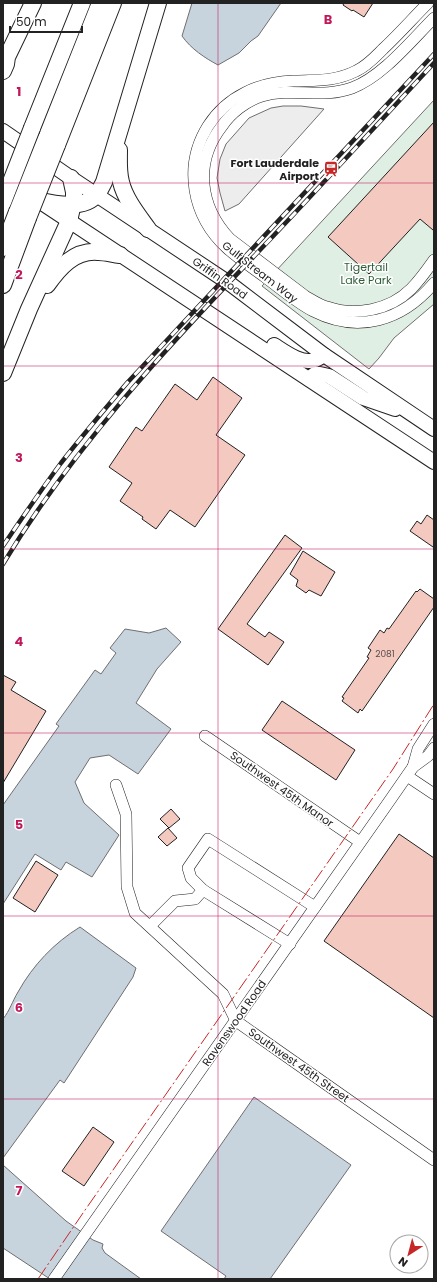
<svg xmlns="http://www.w3.org/2000/svg" width="437" height="1282" font-family="Poppins,sans-serif">
<style>
.park{fill:#e0efe3;stroke:#6f6f6f}
.parking{fill:#ededed;stroke:#6f6f6f}
.water{fill:#c7d3dd;stroke:#6f6f6f}
.building{fill:#f3c9c0;stroke:#222}
.lines{fill:none;stroke-linecap:round;stroke-linejoin:round}
.minor-casing{stroke:#222;stroke-width:12}
.major-casing{stroke:#222;stroke-width:16}
.highway-casing{stroke:#222;stroke-width:18}
.minor{stroke:#fff;stroke-width:11}
.major{stroke:#fff;stroke-width:14}
.highway{stroke:#fff;stroke-width:16}
.rail-casing{stroke:#222;stroke-width:4.5}
.rail{stroke:#fff;stroke-width:3;stroke-dasharray:9;stroke-linecap:butt}
.highway-bridge-casing{stroke:#222;stroke-width:18;stroke-linecap:butt}
.highway-bridge{stroke:#fff;stroke-width:16}
.power{stroke:#c62828;stroke-width:1;stroke-dasharray:14 3 2 3;stroke-linecap:butt}
.grid{fill:none;stroke:#c2185b;stroke-width:1;stroke-opacity:0.55}
.labels{text-anchor:middle;stroke-width:3;stroke-linejoin:round;paint-order:stroke}
.number-label{font-size:9px;fill:#564c4a}
.poi-label{font-size:11px;font-weight:bold;fill:#222;stroke:#fff;text-anchor:end}
.park-label{font-size:11px;fill:#2f5e38;stroke:#fff}
.street-label{font-size:11px;fill:#222;stroke:#fff}
.grid-label{font-size:13px;text-anchor:middle;font-weight:bold;fill:#c2185b;stroke:#fff;stroke-width:3;stroke-linejoin:round;paint-order:stroke}
</style>
<rect width="100%" height="100%" fill="#fff"/>
<path class="park" d="M 434,100 L 434,304 L 394,338 L 379,358 L 369,369 L 262,286 Z"/>
<path class="parking" d="M 283,106 L 301,106 L 324,109 L 239,204 L 225,211 L 220,193 L 217,178 L 220,159 L 226,144 L 249,118 L 271,108 Z"/>
<g class="water">
<path d="M 192,3 L 281,3 L 258,36 L 251,41 L 239,53 L 218,65 C 205,58 191,49 182,36 Z"/>
<path d="M 166,628 L 181,642 L 157,669 L 136,703 L 171,729 L 138,774 L 109,755 L 90,758 L 75,782 L 84,803 L 119,835 L 92,877 L 66,862 L 61,870 L 35,854 L 3,904 L 3,805 L 59,726 L 56,724 L 95,670 L 101,674 L 116,653 L 110,648 L 125,629 L 149,633 Z"/>
<path d="M 80,927 L 136,968 L 133,977 L 64,1083 L 60,1080 L 3,1158 L 3,1019 C 10,1010 12,1002 18,992 C 33,965 54,943 80,927 Z"/>
<path d="M 254,1097 L 351,1165 L 270,1279 L 224,1279 L 226,1276 L 161,1231 Z"/>
<path d="M 3,1165 L 66,1221 L 93,1240 L 103,1244 L 102,1248 L 105,1253 L 141,1279 L 50,1279 L 3,1248 Z"/>
</g>
<g class="building">
<path d="M 344,3 L 373,3 L 364,17 L 353,10 L 352,11 L 343,5 Z"/>
<path d="M 434,122 L 434,229 L 433,230 L 420,219 L 369,274 L 328,237 Z"/>
<path d="M 213,377 L 242,398 L 216,435 L 245,455 L 195,527 L 170,510 L 156,529 L 142,519 L 143,517 L 120,501 L 132,483 L 109,467 L 136,427 L 142,431 L 175,384 L 197,400 Z"/>
<path d="M 427,515 L 434,520 L 434,545 L 433,547 L 410,531 L 417,521 L 421,524 Z"/>
<path d="M 285,535 L 302,548 L 247,624 L 265,637 L 269,632 L 284,642 L 268,665 L 218,629 Z"/>
<path d="M 303,551 L 335,572 L 321,596 L 309,590 L 306,593 L 296,586 L 298,580 L 290,574 Z"/>
<path d="M 420,589 L 434,599 L 434,607 L 362,711 L 360,709 L 358,713 L 342,701 L 344,698 L 342,697 L 369,658 L 367,657 L 371,650 L 368,648 L 380,630 L 384,633 L 387,628 L 389,629 L 416,591 L 417,592 Z"/>
<path d="M 3,675 L 16,682 L 11,690 L 46,711 L 3,783 Z"/>
<path d="M 282,701 L 355,750 L 336,780 L 262,730 Z"/>
<path d="M 171,809 L 180,819 L 169,828 L 160,819 Z"/>
<path d="M 168,828 L 177,838 L 167,846 L 158,837 Z"/>
<path d="M 399,834 L 434,858 L 434,1018 L 324,941 Z"/>
<path d="M 36,861 L 58,875 L 35,912 L 13,898 Z"/>
<path d="M 93,1127 L 114,1142 L 84,1186 L 62,1171 Z"/>
</g>
<g class="lines">
<g class="minor-casing">
<g id="minor">
<path d="M 428,3 C 413,18 399,34 383,49 C 375,57 367,66 356,71 C 334,82 316,80 293,81 C 260,82 227,96 208,126 C 183,166 192,216 227,248 C 239,259 253,268 265,277 C 281,289 296,302 313,311 C 358,334 402,321 434,283"/>
<path d="M 434,18 C 411,41 382,77 352,88 C 322,99 292,87 262,96 C 246,101 231,113 222,126 C 194,162 199,206 230,239 L 305,296 C 312,300 319,305 327,307 C 355,317 390,310 411,289 C 420,280 427,270 434,260"/>
<path d="M 205,736 L 360,842"/>
<path d="M 413,767 L 418,749 L 434,724"/>
<path d="M 407,776 L 434,794"/>
<path d="M 116,785 L 126,814 L 127,887 L 135,913 L 223,994 L 236,1021 L 434,1160"/>
<path d="M 203,890 L 290,944"/>
<path d="M 150,926 L 175,901 L 195,899 L 203,890 L 191,878 L 188,868 L 208,839 L 315,907"/>
<path d="M 54,1279 L 388,803 L 413,767 L 428,756 L 434,748"/>
</g>
</g>
<g class="major-casing">
<g id="major">
<path d="M 3,131 L 71,178 L 229,283 L 324,355 L 434,429"/>
<path d="M 39,201 L 434,462"/>
<path d="M 274,345 C 285,352 302,365 315,360 C 318,359 321,357 324,355"/>
<path d="M 309,379 L 315,374 L 320,374 L 329,376 L 363,398 L 395,409"/>
</g>
</g>
<g class="highway-casing">
<g id="highway">
<path d="M 3,71 L 6,64 L 7,57 L 33,3"/>
<path d="M 32,128 L 82,3"/>
<path d="M 46,139 L 100,3"/>
<path d="M 57,145 L 113,3"/>
<path d="M 119,150 C 119,161 118,171 121,182 C 125,199 138,215 148,229"/>
<path d="M 37,200 C 54,204 85,211 98,193 C 100,190 102,186 104,182 L 158,3"/>
<path d="M 3,248 L 17,212"/>
<path d="M 3,285 L 28,218"/>
<path d="M 47,285 C 59,268 74,250 98,252 C 105,252 112,254 120,255"/>
<path d="M 3,373 L 29,309 L 69,221 L 74,199 L 74,192 L 71,178"/>
</g>
</g>
<use href="#minor" class="minor"/>
<use href="#major" class="major"/>
<use href="#highway" class="highway"/>
<g class="rail-casing">
<g id="rail">
<path d="M 3,546 C 22,518 41,490 61,463 C 82,436 104,410 127,383 L 434,54"/>
<path d="M 3,564 C 73,448 166,348 259,251 C 318,189 376,126 434,63"/>
</g>
</g>
<use href="#rail" class="rail"/>
<g class="highway-bridge-casing">
<g id="highway-bridge">
<path d="M 3,202 L 32,128"/>
<path d="M 17,212 L 46,139"/>
<path d="M 28,218 L 57,145"/>
</g>
</g>
<use href="#highway-bridge" class="highway-bridge"/>
<path class="power" d="M 38,1279 L 83,1213 L 393,769 L 434,704"/>
</g>
<path class="grid" d="M 218,3 L 218,1279M 3,183 L 434,183M 3,366 L 434,366M 3,549 L 434,549M 3,733 L 434,733M 3,916 L 434,916M 3,1099 L 434,1099"/>
<defs>
<g id="station-bare" transform="scale(1.2)"><path d="M-3-6H3Q5-6 5-4V2Q5 4 3 4L4.5 6H3L1.5 4h-3L-3 6H-4.5L-3 4Q-5 4-5 2V-4Q-5-6-3-6ZM-3.5-4v3h7v-3ZM-3.5 1v1.5H-2V1ZM2 1v1.5H3.5V1Z" fill="#c62828" stroke="#fff" stroke-width="2.5" paint-order="stroke"/></g>
</defs>
<g fill-rule="evenodd">
<use href="#station-bare" x="331" y="169"/>
</g>
<g class="labels">
<g class="number-label">
<text x="385" y="657">2081</text>
</g>
<g class="poi-label">
<text x="319" y="167">Fort Lauderdale<tspan x="319" dy="13">Airport</tspan></text>
</g>
<g class="park-label">
<text x="366" y="271">Tigertail<tspan x="366" dy="13">Lake Park</tspan></text>
</g>
<g class="street-label">
<text transform="translate(260 272) rotate(38)" y="4">Gulf Stream Way</text>
<text transform="translate(220 278) rotate(35)" y="4">Griffin Road</text>
<text transform="translate(282 789) rotate(35)" y="4">Southwest 45th Manor</text>
<text transform="translate(234 1023) rotate(-55)" y="4">Ravenswood Road</text>
<text transform="translate(299 1065) rotate(35)" y="4">Southwest 45th Street</text>
</g>
</g>
<g class="grid-label">
<text x="328" y="24">B</text>
<text x="19" y="96">1</text>
<text x="19" y="279">2</text>
<text x="19" y="462">3</text>
<text x="19" y="646">4</text>
<text x="19" y="829">5</text>
<text x="19" y="1012">6</text>
<text x="19" y="1195">7</text>
</g>
<rect width="437" height="1282" fill="none" stroke="#222222" stroke-width="8"/>
<g transform="translate(409 1254) rotate(216)"><circle r="19" fill="#ffffff" stroke="#a7a7a7"/>
<path d="M0-3L7 15L0 10L-7 15Z" fill="#c62828"/>
<text y="-6" font-size="11" font-weight="bold" text-anchor="middle" fill="#222222">N</text>
</g>
<path d="M10 26v6h72v-6" fill="none" stroke="#222222" stroke-width="2"/>
<text x="16" y="26" font-size="12" fill="#222222" stroke="#ffffff" stroke-width="3" paint-order="stroke">50 m</text>
</svg>
